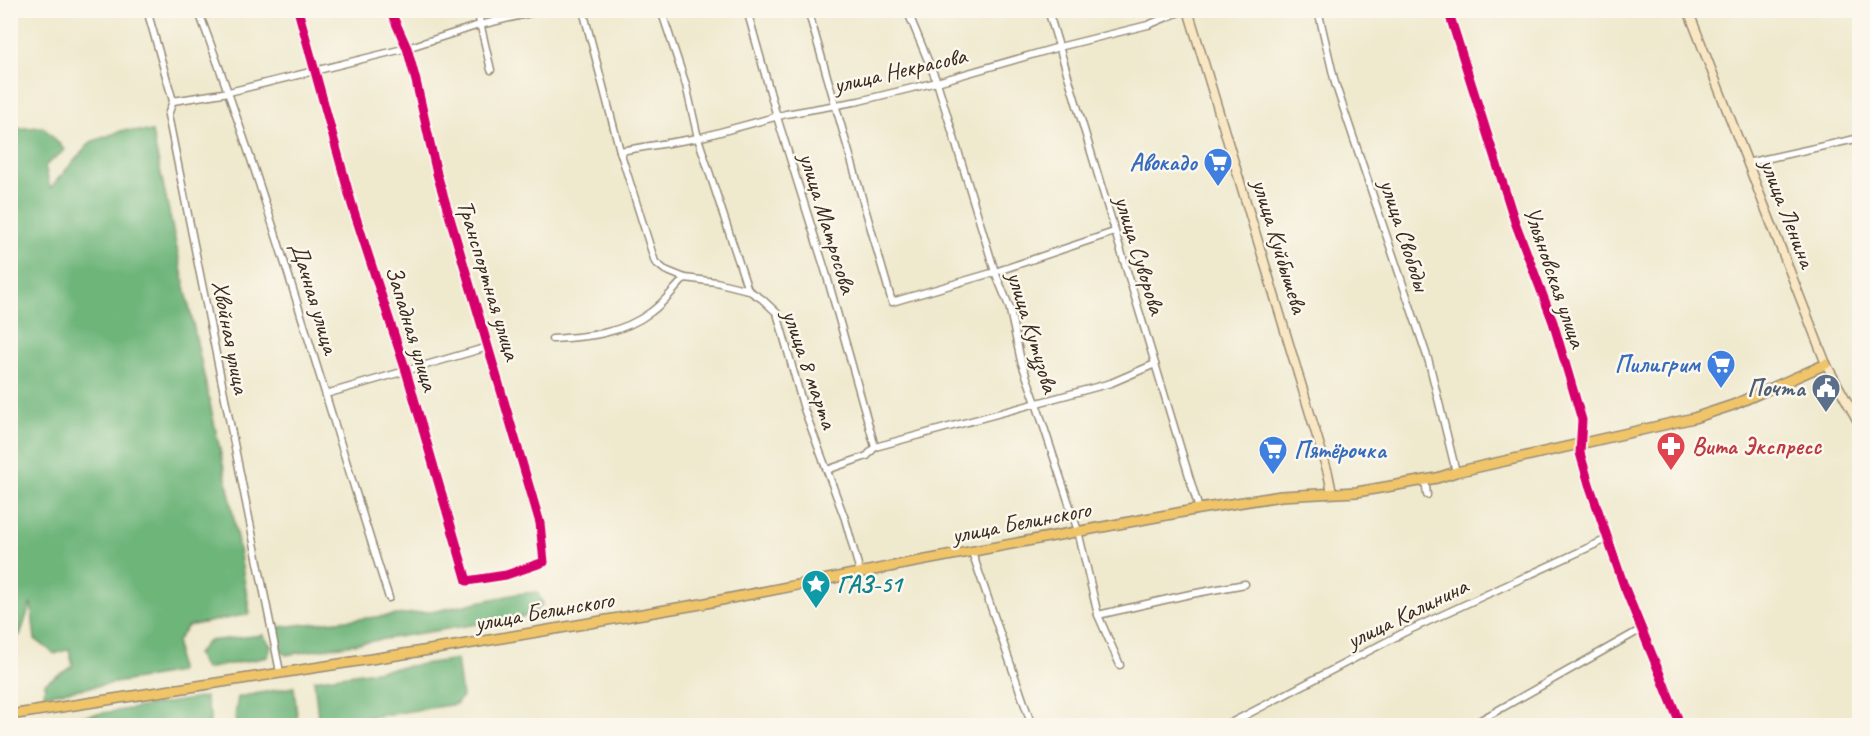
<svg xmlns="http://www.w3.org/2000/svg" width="1870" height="736" font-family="Caveat,sans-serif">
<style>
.forest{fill:#6eb57a;stroke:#54704c;stroke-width:1.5}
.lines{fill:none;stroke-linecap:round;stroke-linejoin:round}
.street-casing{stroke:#958a76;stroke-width:9}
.secondary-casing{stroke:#958a76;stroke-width:11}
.primary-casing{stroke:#958a76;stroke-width:12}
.street{stroke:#fff;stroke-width:6}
.secondary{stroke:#f9e7c3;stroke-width:8}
.primary{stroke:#f0c469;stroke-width:9}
.cycleway-casing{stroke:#fbf7ec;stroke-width:13}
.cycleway{stroke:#d6006c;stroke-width:9}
.labels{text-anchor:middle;stroke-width:5;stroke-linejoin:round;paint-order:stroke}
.street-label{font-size:24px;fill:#3b2a1e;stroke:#fbf7ec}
.shop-label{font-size:24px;font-weight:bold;fill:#366cbe;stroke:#fbf7ec;text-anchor:end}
.service-label{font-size:24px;font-weight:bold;fill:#4e5e75;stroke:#fbf7ec;text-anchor:end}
.health-label{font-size:24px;font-weight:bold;fill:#be3a42;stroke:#fbf7ec;text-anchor:start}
.culture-label{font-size:24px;font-weight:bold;fill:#0d838f;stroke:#fbf7ec;text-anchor:start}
</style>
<rect width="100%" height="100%" fill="#fbf7ec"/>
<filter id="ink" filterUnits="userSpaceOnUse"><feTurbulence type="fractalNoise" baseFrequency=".0167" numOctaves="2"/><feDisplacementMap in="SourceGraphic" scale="12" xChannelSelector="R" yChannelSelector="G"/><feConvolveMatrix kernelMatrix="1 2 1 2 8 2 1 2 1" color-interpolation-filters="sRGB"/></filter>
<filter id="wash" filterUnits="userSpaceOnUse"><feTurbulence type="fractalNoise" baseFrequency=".008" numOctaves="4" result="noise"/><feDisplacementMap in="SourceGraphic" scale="24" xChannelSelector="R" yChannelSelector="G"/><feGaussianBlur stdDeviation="1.35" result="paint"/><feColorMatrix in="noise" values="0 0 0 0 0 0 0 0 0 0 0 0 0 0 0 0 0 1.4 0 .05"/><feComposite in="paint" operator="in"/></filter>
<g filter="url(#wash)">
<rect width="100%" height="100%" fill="#efe9ce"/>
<g class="forest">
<path d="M 43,127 L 65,150 L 45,166 L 50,188 L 91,142 L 124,130 L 152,132 L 230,497 L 250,614 L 188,626 L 177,641 L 179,672 L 44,695 L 45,683 L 73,666 L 69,649 L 55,654 L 35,639 L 31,603 L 20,635 L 10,642 L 11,129 Z"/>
<path d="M 537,592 L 543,604 L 533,615 L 286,655 L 277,644 L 279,627 L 436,611 L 516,594 Z"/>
<path d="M 263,635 L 271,646 L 268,657 L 205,669 L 197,654 L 208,641 Z"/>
<path d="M 457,659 L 462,697 L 456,704 L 319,725 L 314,680 Z"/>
<path d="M 294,687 L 298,725 L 236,725 L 235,717 L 238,697 Z"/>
<path d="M 205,697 L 210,715 L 210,725 L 26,725 Z"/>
</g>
</g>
<g filter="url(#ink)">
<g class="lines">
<g class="street-casing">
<g id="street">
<path d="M 147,10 L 173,101 L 168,115 L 280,672"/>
<path d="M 198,10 C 271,203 326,402 389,598"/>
<path d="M 298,10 L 352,205 L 406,371 L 467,581 L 506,575 L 544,562 L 540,523 L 437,174 L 416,81 L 407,48 L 390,10"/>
<path d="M 477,10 L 491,70"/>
<path d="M 583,10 L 620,151 L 655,262 L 665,270 L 685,278"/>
<path d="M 661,10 L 686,85 L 698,138 L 748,290"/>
<path d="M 747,10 L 777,117 L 826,273 L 875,447"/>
<path d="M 808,10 L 892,302 L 995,272 L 1114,232"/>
<path d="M 907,10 L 937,82 L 995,272 L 1009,306 L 1021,361 L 1036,403 L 1078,531 L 1098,615 L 1120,665"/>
<path d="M 1048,10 L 1199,509"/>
<path d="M 1318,10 L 1335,83 L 1429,362 L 1456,472"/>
<path d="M 1448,10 L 1515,222 L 1553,322 L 1582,420 L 1580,453 L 1589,484 L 1624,586 L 1681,726"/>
<path d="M 173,101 L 229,92 L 407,48 L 476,26 L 543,10"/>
<path d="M 620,151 L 698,138 L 786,114 L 859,101 L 937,82 L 1059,47 L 1148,25 L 1184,10"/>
<path d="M 1747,163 L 1860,138"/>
<path d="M 552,339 C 587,337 622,334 651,312 C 664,303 674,289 685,278 L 716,282 L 748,290 L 762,299 L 777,313 L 804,409 L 845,519 L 860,572"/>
<path d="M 326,394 L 488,347"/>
<path d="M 875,447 L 1111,383 L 1155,364"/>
<path d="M 827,470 L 867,456 L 875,447"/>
<path d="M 1425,479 L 1427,495"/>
<path d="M 972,552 L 1032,726"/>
<path d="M 1098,615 L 1186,595 L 1245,584"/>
<path d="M 1225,726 L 1403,633 L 1607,539"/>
<path d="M 1470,726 L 1640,630"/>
</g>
</g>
<g class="secondary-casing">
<g id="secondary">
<path d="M 1188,10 L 1328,473 L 1332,493"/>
<path d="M 1688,10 L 1826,364 L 1860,425"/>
</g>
</g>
<g class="primary-casing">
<path id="primary" d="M 10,715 L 455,646 L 701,604 L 899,565 L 1199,509 L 1281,496 L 1357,492 L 1437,478 L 1456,472 L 1694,418 L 1733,405 L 1826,364"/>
</g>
<use href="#street" class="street"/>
<use href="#secondary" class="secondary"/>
<use href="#primary" class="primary"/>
<g class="cycleway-casing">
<g id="cycleway">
<path d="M 298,10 L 352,205 L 406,371 L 467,581 L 506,575 L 544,562 L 540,523 L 437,174 L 416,81 L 407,48 L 390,10"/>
<path d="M 1448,10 L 1515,222 L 1553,322 L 1582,420 L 1580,453 L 1589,484 L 1624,586 L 1681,726"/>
</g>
</g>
<use href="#cycleway" class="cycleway"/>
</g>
</g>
<defs>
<g id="supermarket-pin" transform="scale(1.5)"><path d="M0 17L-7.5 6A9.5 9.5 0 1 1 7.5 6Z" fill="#3f7fe0" stroke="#fbf7ec"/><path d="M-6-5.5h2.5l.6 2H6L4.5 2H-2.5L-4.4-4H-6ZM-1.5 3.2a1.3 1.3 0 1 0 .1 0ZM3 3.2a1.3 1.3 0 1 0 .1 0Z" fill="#fff"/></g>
<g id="civic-pin" transform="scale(1.5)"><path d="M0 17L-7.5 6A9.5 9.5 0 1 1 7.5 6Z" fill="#5c6f8a" stroke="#fbf7ec"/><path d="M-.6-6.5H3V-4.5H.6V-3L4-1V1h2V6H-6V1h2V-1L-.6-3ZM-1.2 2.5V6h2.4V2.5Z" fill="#fff"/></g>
<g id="pharmacy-pin" transform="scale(1.5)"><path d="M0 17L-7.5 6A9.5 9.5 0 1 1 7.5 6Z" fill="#e0444e" stroke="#fbf7ec"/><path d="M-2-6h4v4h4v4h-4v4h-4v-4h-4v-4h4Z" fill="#fff"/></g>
<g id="sight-pin" transform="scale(1.5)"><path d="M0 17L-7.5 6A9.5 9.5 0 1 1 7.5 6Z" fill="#0f9aa8" stroke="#fbf7ec"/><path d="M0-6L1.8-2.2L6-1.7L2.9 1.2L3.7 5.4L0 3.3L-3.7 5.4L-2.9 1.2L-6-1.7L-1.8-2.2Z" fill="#fff"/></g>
</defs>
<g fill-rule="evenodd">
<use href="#supermarket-pin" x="1218" y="162"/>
<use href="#supermarket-pin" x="1721" y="364"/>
<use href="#civic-pin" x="1826" y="388"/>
<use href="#pharmacy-pin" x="1671" y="446"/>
<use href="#supermarket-pin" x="1273" y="450"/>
<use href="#sight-pin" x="816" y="584"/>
</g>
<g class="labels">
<g class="street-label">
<text transform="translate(900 70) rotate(-13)" y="8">улица Некрасова</text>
<text transform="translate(1788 213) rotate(69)" y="8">улица Ленина</text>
<text transform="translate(828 223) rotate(73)" y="8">улица Матросова</text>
<text transform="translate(1405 235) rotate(72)" y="8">улица Свободы</text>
<text transform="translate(1280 246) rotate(73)" y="8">улица Куйбышева</text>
<text transform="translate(1140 255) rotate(73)" y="8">улица Суворова</text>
<text transform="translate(1555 277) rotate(71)" y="8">Ульяновская улица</text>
<text transform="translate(489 280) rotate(73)" y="8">Транспортная улица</text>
<text transform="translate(315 298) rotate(73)" y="8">Дачная улица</text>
<text transform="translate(412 328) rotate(73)" y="8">Западная улица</text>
<text transform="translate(1033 332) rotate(73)" y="8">улица Кутузова</text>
<text transform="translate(231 337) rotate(79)" y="8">Хвойная улица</text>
<text transform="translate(810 369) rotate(71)" y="8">улица 8 марта</text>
<text transform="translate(1021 522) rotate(-11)" y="8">улица Белинского</text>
<text transform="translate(544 611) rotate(-10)" y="8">улица Белинского</text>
<text transform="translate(1407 613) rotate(-26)" y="8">улица Калинина</text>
</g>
<g class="shop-label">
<text x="1197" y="170">Авокадо</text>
<text x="1700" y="372">Пилигрим</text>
<text x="1294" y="458" text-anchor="start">Пятёрочка</text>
</g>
<g class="service-label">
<text x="1805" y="396">Почта</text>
</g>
<g class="health-label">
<text x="1692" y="454">Вита Экспресс</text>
</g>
<g class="culture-label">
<text x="837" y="592">ГАЗ-51</text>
</g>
</g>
<rect width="1870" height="736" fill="none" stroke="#fbf7ec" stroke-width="36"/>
</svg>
